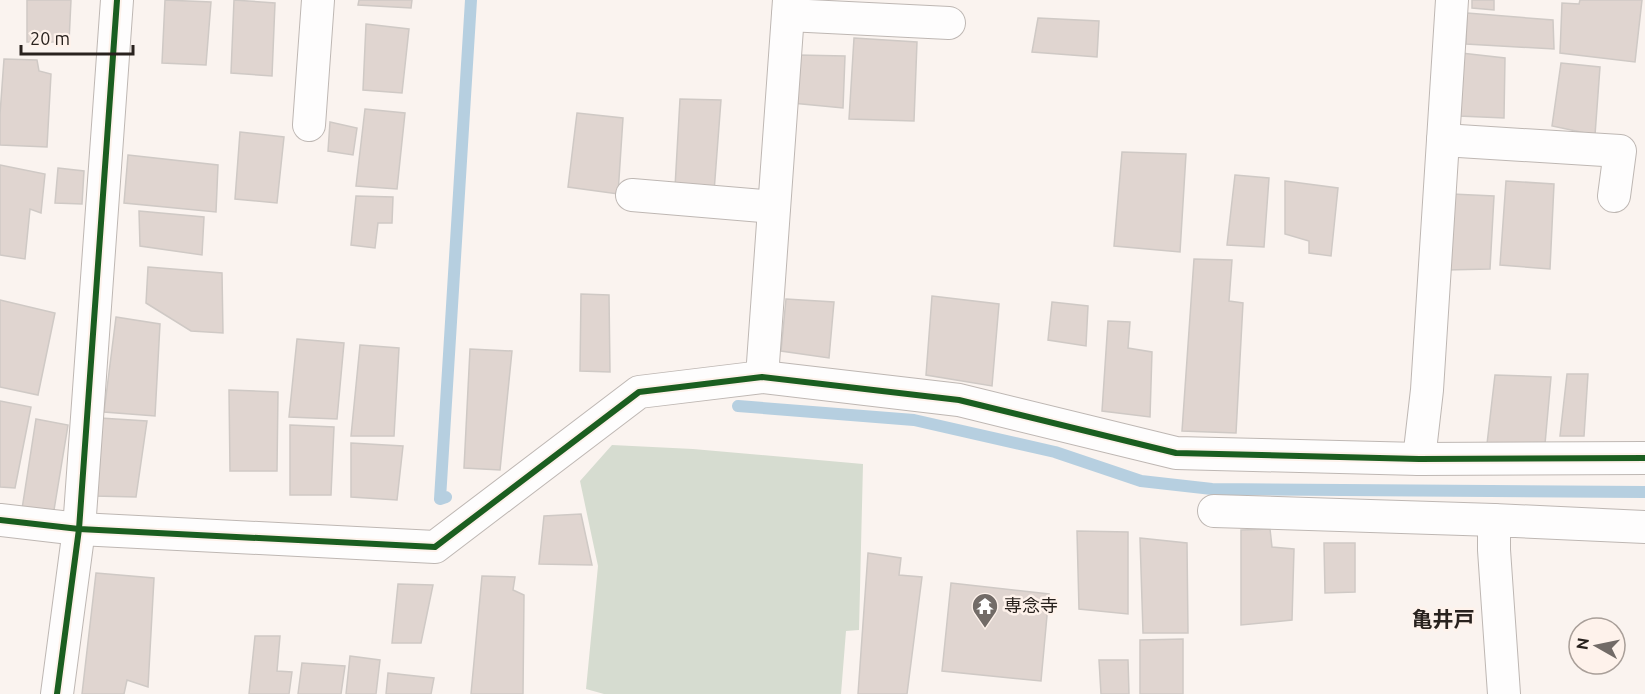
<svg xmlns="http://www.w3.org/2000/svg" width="1645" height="694" font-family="Ubuntu,'Noto Sans JP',sans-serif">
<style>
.green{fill:#d6dcd0}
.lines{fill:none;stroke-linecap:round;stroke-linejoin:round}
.stream{stroke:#b6cfe0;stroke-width:12}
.building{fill:#e0d5d0;stroke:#cfc9c5;stroke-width:1.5}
.street-casing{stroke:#beb7b3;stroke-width:34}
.street{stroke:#fefdfd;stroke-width:32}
.cycleway-casing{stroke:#fef2eb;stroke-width:10}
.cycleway{stroke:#1b5e20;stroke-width:6}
.labels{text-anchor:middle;stroke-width:5;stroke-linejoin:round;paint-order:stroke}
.poi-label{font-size:18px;fill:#29221e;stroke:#fef2eb;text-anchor:start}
.quarter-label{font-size:21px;font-weight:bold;fill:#29221e;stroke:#fef2eb}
</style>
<rect width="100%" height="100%" fill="#faf3ef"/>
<path class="green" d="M 612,445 L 693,449 L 863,464 L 859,630 L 846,631 L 841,694 L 604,694 L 586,689 L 598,566 L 580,481 Z"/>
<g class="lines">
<g class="stream">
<path d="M 738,406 L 914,420 L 1055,452 L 1141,481 L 1212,489 L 1645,492"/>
<path d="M 446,497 L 440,499 L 471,0"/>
</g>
</g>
<g class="building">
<path d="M 27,0 L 71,0 L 69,42 L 27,42 Z"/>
<path d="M 165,0 L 211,2 L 206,65 L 162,63 Z"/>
<path d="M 234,0 L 275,3 L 272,76 L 231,73 Z"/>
<path d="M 359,0 L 412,0 L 411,8 L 358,5 Z"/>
<path d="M 1472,0 L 1494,0 L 1494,10 L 1472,8 Z"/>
<path d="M 1580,0 L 1642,0 L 1635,62 L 1560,53 L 1562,3 L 1579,4 Z"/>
<path d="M 1467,13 L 1553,20 L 1554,49 L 1466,44 Z"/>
<path d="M 1038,18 L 1099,21 L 1097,57 L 1032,52 Z"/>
<path d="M 366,24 L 409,29 L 402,93 L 363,90 Z"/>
<path d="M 854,38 L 917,42 L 914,121 L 849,119 Z"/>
<path d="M 1461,53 L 1505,58 L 1504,118 L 1459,116 Z"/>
<path d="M 798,55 L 845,56 L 843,108 L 792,103 Z"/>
<path d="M 4,59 L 37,60 L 39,71 L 51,74 L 47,147 L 0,145 L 0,114 Z"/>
<path d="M 1561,63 L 1600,67 L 1595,135 L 1552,126 Z"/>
<path d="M 680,99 L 721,100 L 714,192 L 675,187 Z"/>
<path d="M 365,109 L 405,113 L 397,189 L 356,186 Z"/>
<path d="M 577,113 L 623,118 L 618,194 L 568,187 Z"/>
<path d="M 330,122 L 357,128 L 353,155 L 328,151 Z"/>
<path d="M 240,132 L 284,137 L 277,203 L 235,199 Z"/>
<path d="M 1122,152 L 1186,154 L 1180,252 L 1114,246 Z"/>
<path d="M 128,155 L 218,165 L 216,212 L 124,203 Z"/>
<path d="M 0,165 L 45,174 L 41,213 L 30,209 L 25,259 L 0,255 Z"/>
<path d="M 58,168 L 84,171 L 82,204 L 55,203 Z"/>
<path d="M 1235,175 L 1269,178 L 1264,247 L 1227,245 Z"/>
<path d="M 1285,181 L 1338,188 L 1331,256 L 1309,253 L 1309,241 L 1285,234 Z"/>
<path d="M 1506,181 L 1554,184 L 1550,269 L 1500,265 Z"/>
<path d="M 1452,194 L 1494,196 L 1490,269 L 1446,270 Z"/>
<path d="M 356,196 L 393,197 L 392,223 L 378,223 L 375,248 L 351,245 Z"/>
<path d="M 139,211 L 204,217 L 202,255 L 140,246 Z"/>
<path d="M 1194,259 L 1232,260 L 1229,301 L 1243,303 L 1236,433 L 1182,431 Z"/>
<path d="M 148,267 L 222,273 L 223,333 L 191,331 L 146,303 Z"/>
<path d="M 581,294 L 609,295 L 610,372 L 580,371 Z"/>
<path d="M 932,296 L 999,304 L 992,386 L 926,375 Z"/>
<path d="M 786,299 L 834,302 L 829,358 L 781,351 Z"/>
<path d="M 0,300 L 55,313 L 38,395 L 0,387 Z"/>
<path d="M 1052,302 L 1088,306 L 1086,346 L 1048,340 Z"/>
<path d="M 116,317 L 160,324 L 155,416 L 104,412 Z"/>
<path d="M 1108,321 L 1130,322 L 1128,348 L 1152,352 L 1150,417 L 1102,411 Z"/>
<path d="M 297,339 L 344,343 L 337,419 L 289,417 Z"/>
<path d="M 360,345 L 399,348 L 394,436 L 351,436 Z"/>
<path d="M 470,349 L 512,351 L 500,470 L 464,468 Z"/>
<path d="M 1567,374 L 1588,374 L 1584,436 L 1560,436 Z"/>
<path d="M 1495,375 L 1551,377 L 1545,444 L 1487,444 Z"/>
<path d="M 229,390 L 278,392 L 277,471 L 230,471 Z"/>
<path d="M 0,401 L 31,407 L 15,488 L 0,487 Z"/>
<path d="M 100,418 L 147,421 L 136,497 L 94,496 Z"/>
<path d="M 36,419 L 68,425 L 54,510 L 22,509 Z"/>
<path d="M 290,425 L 334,427 L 331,495 L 290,495 Z"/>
<path d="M 351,443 L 403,446 L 397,500 L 351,497 Z"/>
<path d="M 581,514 L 592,565 L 539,564 L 544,516 Z"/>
<path d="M 1270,529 L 1272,547 L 1294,549 L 1292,620 L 1241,625 L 1241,530 Z"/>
<path d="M 1077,531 L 1128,532 L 1128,614 L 1079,609 Z"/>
<path d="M 1140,538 L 1187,543 L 1188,633 L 1143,633 Z"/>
<path d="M 1324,543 L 1355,543 L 1355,592 L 1325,593 Z"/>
<path d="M 868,553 L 901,558 L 899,575 L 922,577 L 907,694 L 858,694 Z"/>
<path d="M 96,573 L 154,578 L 148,687 L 127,680 L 124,694 L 82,694 Z"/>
<path d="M 482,576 L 515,577 L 513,590 L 524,595 L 523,694 L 471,694 Z"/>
<path d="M 951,583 L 1049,594 L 1041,681 L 942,671 Z"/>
<path d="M 398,584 L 433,585 L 421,643 L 392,643 Z"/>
<path d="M 255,636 L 280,636 L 277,671 L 292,672 L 289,694 L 249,694 Z"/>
<path d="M 1183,639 L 1183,694 L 1140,694 L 1140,640 Z"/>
<path d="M 350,656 L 380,660 L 376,694 L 346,694 Z"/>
<path d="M 1099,660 L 1128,660 L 1129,694 L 1101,694 Z"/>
<path d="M 302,663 L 345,666 L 341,694 L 298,694 Z"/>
<path d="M 388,673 L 434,678 L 431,694 L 386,694 Z"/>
</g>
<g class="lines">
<g class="street-casing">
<g id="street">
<path d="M 788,15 L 949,23"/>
<path d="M 309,125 L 318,0"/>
<path d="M 1443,140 L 1620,151 L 1614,196"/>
<path d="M 632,195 L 774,207"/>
<path d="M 762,377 L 789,0"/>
<path d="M 1419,459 L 1427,390 L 1452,0"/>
<path d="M 1214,511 L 1494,520"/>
<path d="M 0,520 L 79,529 L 435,547 L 639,392 L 762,377 L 959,400 L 1176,453 L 1419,459 L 1645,458"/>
<path d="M 57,694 L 79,529 L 117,0"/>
<path d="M 1504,694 L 1494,550 L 1494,520 L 1645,527"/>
</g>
</g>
<use href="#street" class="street"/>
<g class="cycleway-casing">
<g id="cycleway">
<path d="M 0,520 L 79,529 L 435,547 L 639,392 L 762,377 L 959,400 L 1176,453 L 1419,459 L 1645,458"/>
<path d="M 57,694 L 79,529 L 117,0"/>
</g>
</g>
<use href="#cycleway" class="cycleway"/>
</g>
<defs>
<g id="temple-pin" transform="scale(1.35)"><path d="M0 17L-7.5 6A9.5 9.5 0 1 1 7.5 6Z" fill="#726b67" stroke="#fef2eb"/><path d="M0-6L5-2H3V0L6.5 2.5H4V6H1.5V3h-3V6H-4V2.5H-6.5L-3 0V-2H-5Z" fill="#fff"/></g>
</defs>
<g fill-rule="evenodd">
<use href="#temple-pin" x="985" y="606"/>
</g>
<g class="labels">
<g class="poi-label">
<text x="1004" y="612">専念寺</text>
</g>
<g class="quarter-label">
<text x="1443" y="627">亀井戸</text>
</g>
</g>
<g transform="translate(1597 646) rotate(279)"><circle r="28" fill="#fef2eb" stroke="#a99f99" stroke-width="1.5"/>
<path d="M0-4.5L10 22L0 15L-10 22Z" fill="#726b67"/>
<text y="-9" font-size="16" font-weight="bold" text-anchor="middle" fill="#29221e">N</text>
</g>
<path d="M21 45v9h112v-9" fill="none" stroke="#29221e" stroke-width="3"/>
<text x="30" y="45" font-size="18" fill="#29221e" stroke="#fef2eb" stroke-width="4.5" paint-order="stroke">20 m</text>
</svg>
